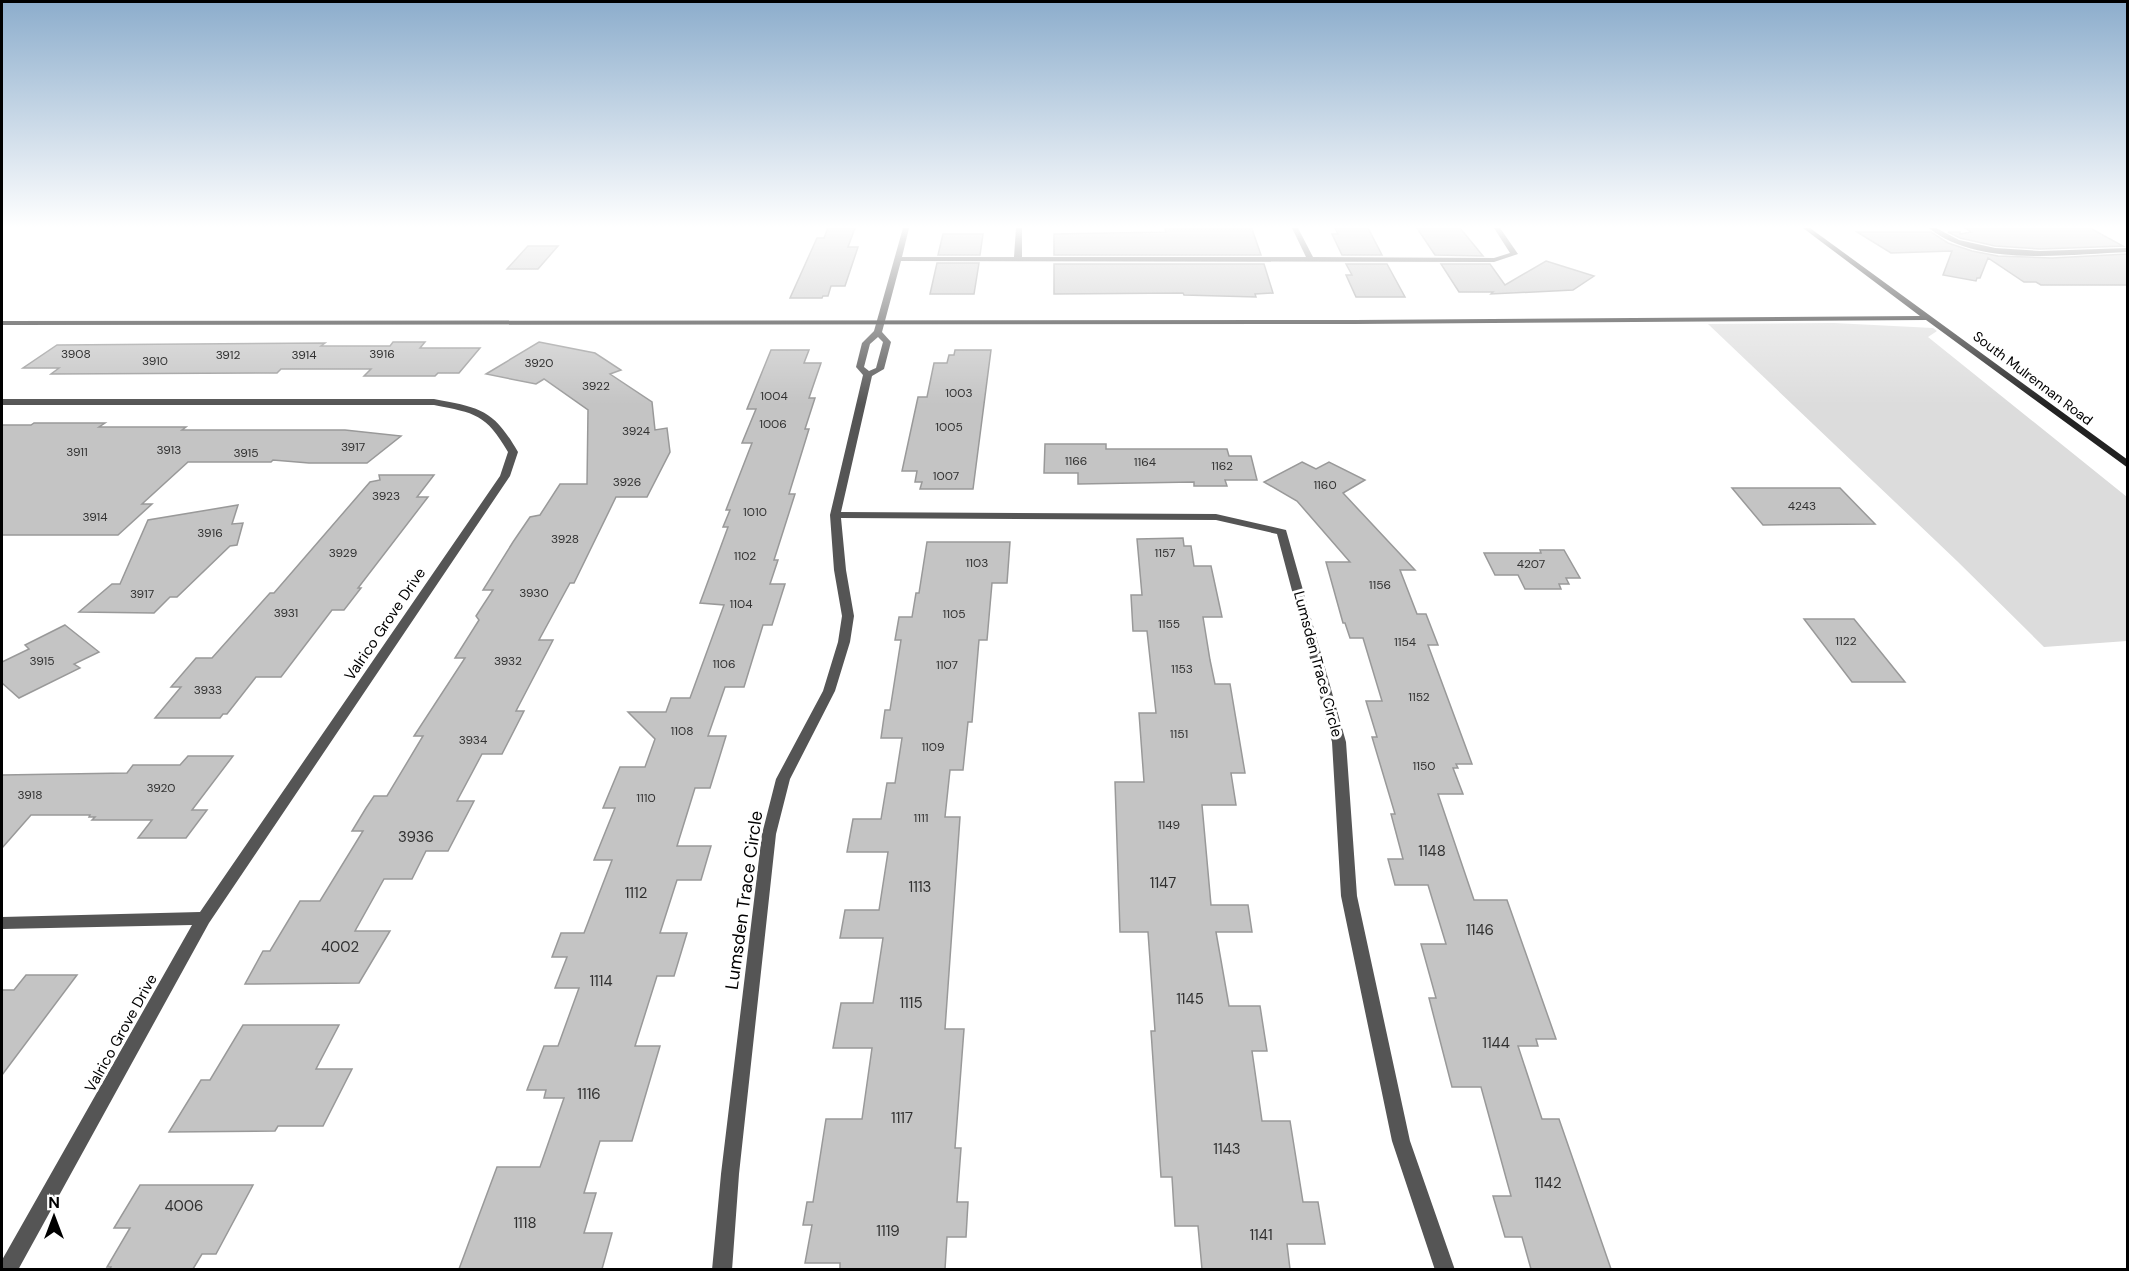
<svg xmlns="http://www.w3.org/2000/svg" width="2129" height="1271" font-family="'DM Sans',sans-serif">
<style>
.green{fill:#dcdcdc}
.building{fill:#c4c4c4;stroke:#999;stroke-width:1.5}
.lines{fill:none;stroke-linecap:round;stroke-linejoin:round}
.street{fill:#555;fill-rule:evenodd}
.secondary{fill:#222;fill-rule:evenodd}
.labels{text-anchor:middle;stroke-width:6;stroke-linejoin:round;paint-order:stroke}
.number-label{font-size:12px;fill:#313131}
.far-street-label{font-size:14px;fill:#000;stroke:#fff}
.street-label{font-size:15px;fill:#000;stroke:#fff}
.near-number-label{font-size:15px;fill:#313131}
.near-street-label{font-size:18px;fill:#000;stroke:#fff}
</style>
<rect width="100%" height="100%" fill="#fff"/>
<path class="green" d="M 1834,323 L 1933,328 L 1937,331 L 1928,337 L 2127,497 L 2127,641 L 2044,647 L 1957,561 L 1708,324 Z"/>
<g class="building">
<path d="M 828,228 L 855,228 L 848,247 L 858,247 L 845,286 L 831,286 L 828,296 L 823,296 L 822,298 L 790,298 L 817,238 L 824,238 Z"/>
<path d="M 1335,228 L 1368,228 L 1382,255 L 1342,255 L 1332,234 L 1338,234 Z"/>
<path d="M 1417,228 L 1460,228 L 1483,256 L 1435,255 Z"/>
<path d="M 1965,228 L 2090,228 L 2123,246 L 2040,249 L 1995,246 L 1960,238 L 1948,232 L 1960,232 L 1960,234 L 1971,232 Z"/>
<path d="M 1165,229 L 1252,229 L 1261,255 L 1054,255 L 1054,234 L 1166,232 Z"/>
<path d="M 1857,232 L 1931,232 L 1948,243 L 1972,251 L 1998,256 L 2052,258 L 2127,254 L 2127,285 L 2041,285 L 2036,282 L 2024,282 L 1988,258 L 1980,278 L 1977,278 L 1976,281 L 1943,275 L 1952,251 L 1891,253 Z"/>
<path d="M 943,234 L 983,234 L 980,255 L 938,255 Z"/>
<path d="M 528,246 L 558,246 L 538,269 L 507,269 Z"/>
<path d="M 1546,261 L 1594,276 L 1573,290 L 1491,294 L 1493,292 L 1459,292 L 1441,264 L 1490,264 L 1505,285 Z"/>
<path d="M 937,263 L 979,263 L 974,294 L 930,294 Z"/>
<path d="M 1054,264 L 1264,264 L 1273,293 L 1255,294 L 1256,297 L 1184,295 L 1183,293 L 1054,294 Z"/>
<path d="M 1346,264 L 1387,264 L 1405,297 L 1356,297 L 1346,275 L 1352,275 Z"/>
<path d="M 393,342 L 425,342 L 420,348 L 480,348 L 459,373 L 438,373 L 435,376 L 364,376 L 371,369 L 281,369 L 277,373 L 51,374 L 59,368 L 23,368 L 57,345 L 325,343 L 321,346 L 390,346 Z"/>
<path d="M 539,342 L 595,353 L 621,370 L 610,374 L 652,402 L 655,430 L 667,428 L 670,452 L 647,497 L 616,497 L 574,583 L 570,583 L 539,640 L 553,640 L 516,711 L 524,711 L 502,754 L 482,754 L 457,801 L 474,801 L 448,851 L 426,851 L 412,879 L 384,879 L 355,931 L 390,931 L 359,983 L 245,984 L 263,951 L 270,951 L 300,901 L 320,901 L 363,831 L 352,831 L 366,808 L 374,796 L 387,796 L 423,736 L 414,736 L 465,658 L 455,658 L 479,620 L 476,616 L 493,590 L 483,590 L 513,542 L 530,517 L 540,515 L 560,484 L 587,484 L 588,410 L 544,379 L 536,384 L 486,374 Z"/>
<path d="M 771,350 L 809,350 L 804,363 L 821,363 L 809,398 L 815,398 L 805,429 L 809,429 L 789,494 L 795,494 L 774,560 L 778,560 L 770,584 L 785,584 L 772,625 L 763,625 L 744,687 L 725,687 L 708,736 L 726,736 L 710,788 L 695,788 L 677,846 L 711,846 L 701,880 L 677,880 L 660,933 L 687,933 L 674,976 L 657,976 L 635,1046 L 660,1046 L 632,1141 L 600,1141 L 584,1193 L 596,1193 L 584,1233 L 612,1233 L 602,1269 L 459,1269 L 497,1167 L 540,1167 L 564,1098 L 544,1098 L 546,1090 L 527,1090 L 544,1046 L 558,1046 L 579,988 L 555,988 L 567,957 L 552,957 L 561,933 L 584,933 L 612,860 L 594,860 L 615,808 L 603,808 L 620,767 L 645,767 L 655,739 L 628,712 L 666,712 L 671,698 L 690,698 L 724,605 L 700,603 L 728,527 L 723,527 L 730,510 L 726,510 L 752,443 L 742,443 L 756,409 L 747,409 Z"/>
<path d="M 955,350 L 991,350 L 973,489 L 920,489 L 922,482 L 915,482 L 917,471 L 902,471 L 918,397 L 927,397 L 934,363 L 947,363 L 949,355 L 954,355 Z"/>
<path d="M 34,423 L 105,423 L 99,427 L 186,427 L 182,430 L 345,430 L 401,436 L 367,463 L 309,463 L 273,460 L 271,462 L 188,462 L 142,504 L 152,504 L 118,535 L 2,535 L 2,425 L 31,425 Z"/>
<path d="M 1045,444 L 1106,444 L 1106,449 L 1227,449 L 1229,456 L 1251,456 L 1257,480 L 1225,480 L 1227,486 L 1194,486 L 1194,482 L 1078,484 L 1078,473 L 1044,473 Z"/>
<path d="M 1302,462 L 1316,469 L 1329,462 L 1365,480 L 1343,493 L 1415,570 L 1400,570 L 1417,614 L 1426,614 L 1438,645 L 1428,645 L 1472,764 L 1456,764 L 1458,768 L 1453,768 L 1463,794 L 1438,794 L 1474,900 L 1507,900 L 1556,1039 L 1536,1039 L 1538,1046 L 1518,1046 L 1542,1119 L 1559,1119 L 1611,1269 L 1531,1269 L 1522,1237 L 1505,1237 L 1493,1196 L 1511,1196 L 1481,1087 L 1452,1087 L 1429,998 L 1436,998 L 1421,944 L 1446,944 L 1428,885 L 1395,885 L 1388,859 L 1403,859 L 1391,814 L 1395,814 L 1372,737 L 1377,737 L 1366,701 L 1382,701 L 1363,638 L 1350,638 L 1345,623 L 1343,623 L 1326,562 L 1350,562 L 1297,501 L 1264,482 Z"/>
<path d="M 379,475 L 434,475 L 417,497 L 428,497 L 358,588 L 361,588 L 344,610 L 332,610 L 281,677 L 256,677 L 227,714 L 223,714 L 220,718 L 155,718 L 181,687 L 171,687 L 196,658 L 212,658 L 270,593 L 274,593 L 370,482 L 380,480 Z"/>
<path d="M 1732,488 L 1840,488 L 1875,524 L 1763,525 Z"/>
<path d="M 238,505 L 232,524 L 243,523 L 237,545 L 230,546 L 177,597 L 170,597 L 154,613 L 79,612 L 112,584 L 120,584 L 148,520 Z"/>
<path d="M 1183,538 L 1184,546 L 1191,546 L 1194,566 L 1211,566 L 1222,617 L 1203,617 L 1210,660 L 1215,684 L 1230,684 L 1245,773 L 1231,773 L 1236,805 L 1202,805 L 1211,905 L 1248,905 L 1252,932 L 1216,932 L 1229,1006 L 1260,1006 L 1267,1051 L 1252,1051 L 1262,1121 L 1290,1121 L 1303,1202 L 1318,1202 L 1325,1244 L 1287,1244 L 1290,1269 L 1202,1269 L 1198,1226 L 1175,1226 L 1172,1177 L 1161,1177 L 1151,1031 L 1155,1031 L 1148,932 L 1120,932 L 1115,782 L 1144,782 L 1139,713 L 1156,713 L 1147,631 L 1133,631 L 1131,595 L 1142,595 L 1137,539 Z"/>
<path d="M 927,542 L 1010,542 L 1007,583 L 992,583 L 987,640 L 979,640 L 972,722 L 968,722 L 963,770 L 950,770 L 945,817 L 960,817 L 945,1029 L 964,1029 L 955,1148 L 961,1148 L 957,1202 L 968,1202 L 966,1237 L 947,1237 L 945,1269 L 840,1269 L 840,1263 L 805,1263 L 812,1225 L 803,1225 L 807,1202 L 813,1202 L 826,1119 L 862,1119 L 872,1048 L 833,1048 L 841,1003 L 873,1003 L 883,938 L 840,938 L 845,910 L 879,910 L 888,852 L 847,852 L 853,819 L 881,819 L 887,783 L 895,783 L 902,738 L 881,738 L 885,710 L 890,710 L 901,640 L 895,640 L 899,617 L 912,617 L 916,593 L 919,593 Z"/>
<path d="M 1540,550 L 1564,550 L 1580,578 L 1566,578 L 1569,584 L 1559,584 L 1561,589 L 1525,589 L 1518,575 L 1495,575 L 1484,553 L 1541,553 Z"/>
<path d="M 1804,619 L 1854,619 L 1905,682 L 1852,682 Z"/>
<path d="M 65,625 L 99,652 L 74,664 L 80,668 L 19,698 L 2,683 L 2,662 L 29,649 L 25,645 Z"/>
<path d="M 188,756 L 233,756 L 192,810 L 207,810 L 186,838 L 138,838 L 152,820 L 92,820 L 95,817 L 89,817 L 90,815 L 31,815 L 2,848 L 2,775 L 127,773 L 133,765 L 180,765 Z"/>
<path d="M 26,975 L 77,975 L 2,1075 L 2,990 L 14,990 Z"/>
<path d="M 243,1025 L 339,1025 L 316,1069 L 352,1069 L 323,1126 L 278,1126 L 275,1131 L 169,1132 L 201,1080 L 210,1080 Z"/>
<path d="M 140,1185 L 253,1185 L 216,1254 L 202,1254 L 193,1269 L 110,1269 L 111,1267 L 107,1267 L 130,1228 L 114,1228 Z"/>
</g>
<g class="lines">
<g class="street">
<path d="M 903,228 L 909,228 L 902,257 L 1014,257 L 1016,228 L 1022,228 L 1022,257 L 1306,257 L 1292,228 L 1298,228 L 1313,257 L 1494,258 L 1510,253 L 1494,228 L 1500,228 L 1518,254 L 1494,262 L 901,261 L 882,332 L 891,342 L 884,369 L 872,376 L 841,512 L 1216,514 L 1286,530 L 1346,742 L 1357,896 L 1410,1141 L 1455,1270 L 1435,1270 L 1392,1141 L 1341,896 L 1332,742 L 1277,534 L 1216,520 L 841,518 L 846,570 L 854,616 L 850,642 L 835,691 L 790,779 L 776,834 L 739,1174 L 732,1270 L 712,1270 L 721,1174 L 762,834 L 776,779 L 823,691 L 838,642 L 842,616 L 834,570 L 830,515 L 863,375 L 856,367 L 862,343 L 874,331 ZM 878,337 L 883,342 L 876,368 L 869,371 L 864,367 L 870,344 Z"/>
<path d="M 1929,228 L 1936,228 L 1959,240 L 1995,248 L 2040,251 L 2128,248 L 2128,252 C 2068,254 1978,268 1929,228 Z"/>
<path d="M 2,399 L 434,399 C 481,408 493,409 518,452 L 510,476 L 209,923 L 18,1270 L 2,1270 L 2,1260 L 192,925 L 2,929 L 2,917 L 200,912 L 500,476 L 508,452 C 486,414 475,413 434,405 L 2,405 Z"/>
</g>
<path class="secondary" d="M 1803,228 L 1810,228 L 2128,460 L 2128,468 L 1926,320 L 1355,324 L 2,325 L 2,321 L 1355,320 L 1920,316 Z"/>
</g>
<linearGradient id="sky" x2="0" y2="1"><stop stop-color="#8cadcc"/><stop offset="0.56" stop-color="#fff"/><stop offset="1" stop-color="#fff" stop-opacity="0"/></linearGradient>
<rect width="2129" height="405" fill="url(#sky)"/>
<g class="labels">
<g class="number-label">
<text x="76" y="358">3908</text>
<text x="382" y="358">3916</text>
<text x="228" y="359">3912</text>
<text x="304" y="359">3914</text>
<text x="155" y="365">3910</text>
<text x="539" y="367">3920</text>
<text x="596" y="390">3922</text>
<text x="959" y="397">1003</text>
<text x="774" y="400">1004</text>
<text x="773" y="428">1006</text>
<text x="949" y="431">1005</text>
<text x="636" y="435">3924</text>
<text x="353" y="451">3917</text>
<text x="169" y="454">3913</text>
<text x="77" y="456">3911</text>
<text x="246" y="457">3915</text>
<text x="1076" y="465">1166</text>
<text x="1145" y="466">1164</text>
<text x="1222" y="470">1162</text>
<text x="946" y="480">1007</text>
<text x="627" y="486">3926</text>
<text x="1325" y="489">1160</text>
<text x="386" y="500">3923</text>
<text x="1802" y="510">4243</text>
<text x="755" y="516">1010</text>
<text x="95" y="521">3914</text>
<text x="210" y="537">3916</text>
<text x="565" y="543">3928</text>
<text x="343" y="557">3929</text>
<text x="1165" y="557">1157</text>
<text x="745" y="560">1102</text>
<text x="977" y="567">1103</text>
<text x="1531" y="568">4207</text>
<text x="1380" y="589">1156</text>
<text x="534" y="597">3930</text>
<text x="142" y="598">3917</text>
<text x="741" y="608">1104</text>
<text x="286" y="617">3931</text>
<text x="954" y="618">1105</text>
<text x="1169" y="628">1155</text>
<text x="1846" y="645">1122</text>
<text x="1405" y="646">1154</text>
<text x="42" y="665">3915</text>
<text x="508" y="665">3932</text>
<text x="724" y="668">1106</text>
<text x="947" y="669">1107</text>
<text x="1182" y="673">1153</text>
<text x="208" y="694">3933</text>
<text x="1419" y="701">1152</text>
<text x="682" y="735">1108</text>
<text x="1179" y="738">1151</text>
<text x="473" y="744">3934</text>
<text x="933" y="751">1109</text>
<text x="1424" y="770">1150</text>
<text x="161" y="792">3920</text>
<text x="30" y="799">3918</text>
<text x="646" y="802">1110</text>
<text x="921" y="822">1111</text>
<text x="1169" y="829">1149</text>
</g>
<g class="far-street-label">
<text transform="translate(2033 378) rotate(37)" y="5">South Mulrennan Road</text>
</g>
<g class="street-label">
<text transform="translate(385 624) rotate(-56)" y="5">Valrico Grove Drive</text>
<text transform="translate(1318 664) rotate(75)" y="5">Lumsden Trace Circle</text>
<text transform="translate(121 1033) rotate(-61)" y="5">Valrico Grove Drive</text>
</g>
<g class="near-number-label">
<text x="416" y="842">3936</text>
<text x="1432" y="856">1148</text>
<text x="1163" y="888">1147</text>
<text x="920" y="892">1113</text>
<text x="636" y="898">1112</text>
<text x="1480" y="935">1146</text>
<text x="340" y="952">4002</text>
<text x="601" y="986">1114</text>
<text x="1190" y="1004">1145</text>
<text x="911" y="1008">1115</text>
<text x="1496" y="1048">1144</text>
<text x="589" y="1099">1116</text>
<text x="902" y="1123">1117</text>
<text x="1227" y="1154">1143</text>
<text x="1548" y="1188">1142</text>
<text x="184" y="1211">4006</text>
<text x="525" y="1228">1118</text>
<text x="888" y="1236">1119</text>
<text x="1261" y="1240">1141</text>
</g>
<g class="near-street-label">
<text transform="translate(744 900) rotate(-82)" y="6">Lumsden Trace Circle</text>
</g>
</g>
<rect width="2129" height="1271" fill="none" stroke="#000000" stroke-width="6"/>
<g transform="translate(54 1217)" stroke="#ffffff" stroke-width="4.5" paint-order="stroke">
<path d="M0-4.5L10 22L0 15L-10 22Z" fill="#000000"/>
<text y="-9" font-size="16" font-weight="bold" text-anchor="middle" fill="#000000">N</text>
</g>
</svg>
